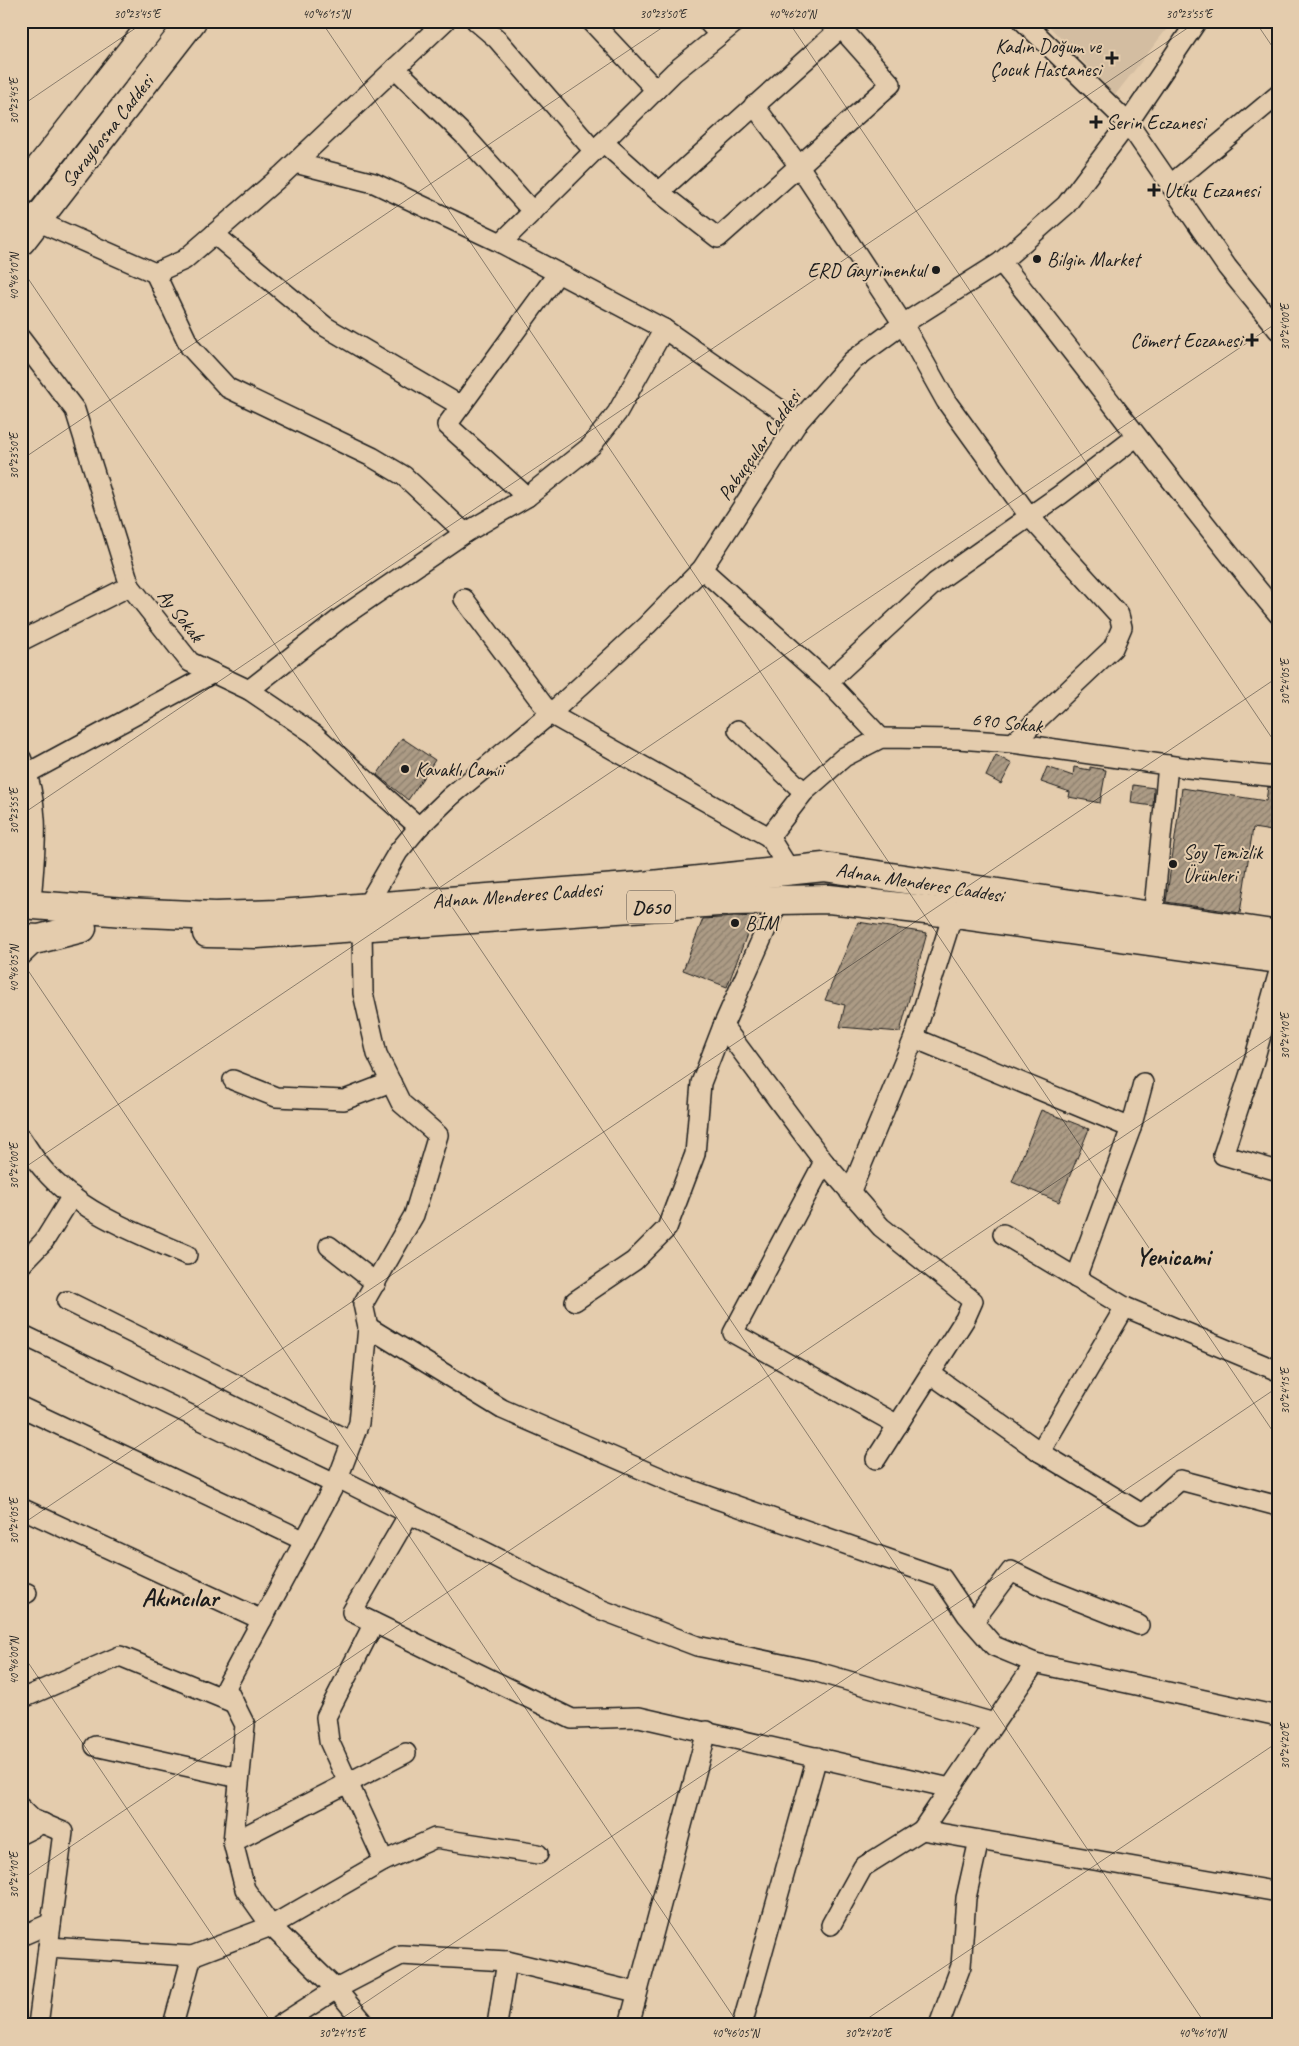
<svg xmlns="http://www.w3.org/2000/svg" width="1299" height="2046" font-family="Caveat,sans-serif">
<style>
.built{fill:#d3bda1}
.building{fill:url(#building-hatch);stroke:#1c1c1c}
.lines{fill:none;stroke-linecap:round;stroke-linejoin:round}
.street-casing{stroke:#1c1c1c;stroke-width:22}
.secondary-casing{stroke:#1c1c1c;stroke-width:31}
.primary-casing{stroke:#1c1c1c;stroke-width:31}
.street{stroke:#e4ccad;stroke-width:19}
.secondary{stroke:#e4ccad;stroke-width:28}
.primary{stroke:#e4ccad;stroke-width:28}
.ticks{fill:none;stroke:#1c1c1c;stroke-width:1;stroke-opacity:0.45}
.poi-dot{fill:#1c1c1c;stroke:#e4ccad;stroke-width:2}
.labels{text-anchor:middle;stroke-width:4;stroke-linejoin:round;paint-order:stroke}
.shield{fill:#e4ccad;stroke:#585148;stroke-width:1}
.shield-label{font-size:19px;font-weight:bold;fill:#1c1c1c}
.poi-label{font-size:20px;fill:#1c1c1c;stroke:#e4ccad;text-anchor:start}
.street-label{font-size:20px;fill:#1c1c1c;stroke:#e4ccad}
.district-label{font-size:25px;font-weight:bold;fill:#1c1c1c;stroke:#e4ccad}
.neatline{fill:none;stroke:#1c1c1c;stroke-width:2}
.ticks-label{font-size:12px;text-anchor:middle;fill:#1c1c1c}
</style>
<defs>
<pattern id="building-hatch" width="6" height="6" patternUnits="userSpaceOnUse" patternTransform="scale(1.25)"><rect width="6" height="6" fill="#ac9b85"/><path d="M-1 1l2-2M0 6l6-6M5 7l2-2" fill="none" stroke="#8b7e6c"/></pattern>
</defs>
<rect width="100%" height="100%" fill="#e4ccad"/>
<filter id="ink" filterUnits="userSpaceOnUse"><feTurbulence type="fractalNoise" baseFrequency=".02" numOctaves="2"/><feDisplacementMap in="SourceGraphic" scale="10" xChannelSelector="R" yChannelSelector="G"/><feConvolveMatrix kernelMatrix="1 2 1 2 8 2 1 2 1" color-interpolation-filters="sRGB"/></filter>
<g filter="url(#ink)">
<path class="built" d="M 1044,21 L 1173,21 L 1115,95 Z"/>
<g class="building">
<path d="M 402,738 L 435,760 L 408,800 L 377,775 Z"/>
<path d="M 996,755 L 1012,764 L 1001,784 L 986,776 Z"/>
<path d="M 1047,767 L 1073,776 L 1074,767 L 1090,770 L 1090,767 L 1106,770 L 1100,803 L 1069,797 L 1070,792 L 1041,782 Z"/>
<path d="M 1133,785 L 1154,788 L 1153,806 L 1131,803 Z"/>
<path d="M 1268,787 L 1278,788 L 1278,832 L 1253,828 L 1240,913 L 1166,902 L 1182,788 L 1266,801 Z"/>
<path d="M 754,916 L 727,987 L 683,970 L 703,919 Z"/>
<path d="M 858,922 L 927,933 L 900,1032 L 840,1027 L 845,1005 L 825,1000 Z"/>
<path d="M 1041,1110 L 1089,1129 L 1059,1202 L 1012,1182 Z"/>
</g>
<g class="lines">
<g class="street-casing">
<g id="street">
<path d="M 476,21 L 497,39 L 594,151"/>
<path d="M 591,21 L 656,90"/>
<path d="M 707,21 L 720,35"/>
<path d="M 1023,21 L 1128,123 L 1227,267 L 1278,330"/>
<path d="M 395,68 L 464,135 L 533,212"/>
<path d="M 754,105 L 799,166 L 903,324 L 946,401 L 1029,516 L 1119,615 L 1122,627 L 1113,648 L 1013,743"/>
<path d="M 603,142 L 659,192 L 718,238 L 891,84 L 835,21"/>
<path d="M 295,163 L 374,183 L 501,243 L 664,329 L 798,422"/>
<path d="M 1170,185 L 1278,95"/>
<path d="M 659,192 L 841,28"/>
<path d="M 21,210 L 37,221 L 155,273 L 184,260 L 214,234 L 283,174 L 445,21"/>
<path d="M 214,234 L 326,327 L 461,406"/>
<path d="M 501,243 L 674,72 L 737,21"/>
<path d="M 1001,262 C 1095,378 1182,499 1278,614"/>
<path d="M 155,273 L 190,347 L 228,388 L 372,457 L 404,476 L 465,533"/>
<path d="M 21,339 L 75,410 L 130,586 L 190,662 L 249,690 L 314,734 L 419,827"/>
<path d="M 527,497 L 447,425 L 558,273"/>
<path d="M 702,569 L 828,682 L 881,738"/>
<path d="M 464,599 L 550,714 L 769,837 L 789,869"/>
<path d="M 21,641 L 130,586"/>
<path d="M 828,682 L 936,582 L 1060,495 L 1136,437"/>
<path d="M 249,690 L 342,617 L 465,533 L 527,497 L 591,446 L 617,413 L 664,329"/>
<path d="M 738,730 L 804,792"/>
<path d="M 21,758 C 42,806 35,850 31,901"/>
<path d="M 28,773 L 213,673"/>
<path d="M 769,837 L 804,792 L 844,757 L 881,738 L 958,739 L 1013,743 L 1188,768 L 1278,777"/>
<path d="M 366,907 L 398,852 L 419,827 L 450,797 L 550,714 L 647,625 L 702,569 L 798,422 L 852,361 L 903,324 L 1001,262 L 1066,205 L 1128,123 L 1197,21"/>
<path d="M 1153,918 L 1168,765"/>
<path d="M 362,928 L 363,993 L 377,1054 L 401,1103 L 438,1135 L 414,1215 L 363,1304 L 368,1327 L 359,1423 L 338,1478 L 226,1687 L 245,1725 L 233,1842 L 245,1889 L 271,1926 L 336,1989 L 366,2025"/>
<path d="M 21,956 L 39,939"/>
<path d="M 1278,975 L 1253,1064 L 1223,1155 L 1278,1171"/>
<path d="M 723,1026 L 824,1162 L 881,1227 L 973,1301 L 965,1319 L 876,1459"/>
<path d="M 914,1038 L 1131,1128"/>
<path d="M 233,1080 L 276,1097 L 344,1100 L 391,1082"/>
<path d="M 21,1138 C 28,1148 35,1160 43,1169 C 80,1213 137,1233 187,1255"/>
<path d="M 824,1162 L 733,1333 L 898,1425"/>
<path d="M 850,1193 L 914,1038 L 953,914"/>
<path d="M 1003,1234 L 1125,1307 L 1278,1371"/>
<path d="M 329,1246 L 376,1283"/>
<path d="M 21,1265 L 44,1241 L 72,1196"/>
<path d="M 1076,1278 L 1131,1128 L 1143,1083"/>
<path d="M 67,1301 L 352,1442"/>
<path d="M 575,1301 L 634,1261 L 667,1228 L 695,1154 L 701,1083 L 723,1026 L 779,900"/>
<path d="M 368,1327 L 502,1409 L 680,1486 L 942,1578 L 967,1615 L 994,1646 L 1035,1663"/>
<path d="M 21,1334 L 335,1484"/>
<path d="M 931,1374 L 1040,1452 L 1142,1514 L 1180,1480 L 1278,1506"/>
<path d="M 21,1407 L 305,1541"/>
<path d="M 1040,1452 L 1125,1307"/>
<path d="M 338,1478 L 597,1608 L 697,1646 L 814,1671 L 994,1723"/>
<path d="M 21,1508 L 262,1620"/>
<path d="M 409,1514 L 352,1612 L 572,1719 L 639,1717 L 950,1788"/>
<path d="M 21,1596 L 27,1593"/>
<path d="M 973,1622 L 1011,1571 L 1046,1588 L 1139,1625"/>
<path d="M 374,1623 L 326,1717 L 329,1741 L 384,1861"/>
<path d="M 21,1699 L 120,1656 L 234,1703"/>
<path d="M 1278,1716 L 1035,1663 L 922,1830 L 1278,1892"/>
<path d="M 95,1746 L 239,1778"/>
<path d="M 21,1808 L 32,1819 L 63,1832 L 38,2025"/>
<path d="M 21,1834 L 43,1823"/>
<path d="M 233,1842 L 406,1753"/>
<path d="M 831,1925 L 863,1867 L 922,1830"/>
<path d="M 21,1936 L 51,1923"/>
<path d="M 48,1947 L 192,1956 L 271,1926 L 384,1861 L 435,1838 L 538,1854"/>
<path d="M 173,2025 L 192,1956"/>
<path d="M 280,2025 L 336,1989 L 401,1955 L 507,1961 L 636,1992"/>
<path d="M 497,2025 L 507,1961"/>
<path d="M 629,2025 L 707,1731"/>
<path d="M 742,2025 L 817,1757"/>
<path d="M 939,2025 L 961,1966 L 966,1898 L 979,1840"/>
</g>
</g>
<g class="secondary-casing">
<g id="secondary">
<path d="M 21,192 L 155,21"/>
<path d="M 21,241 L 192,21"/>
</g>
</g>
<g class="primary-casing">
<g id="primary">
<path d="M 21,904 L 124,912 L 215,916 L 279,914 L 642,886 L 824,867 L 1278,935"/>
<path d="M 207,933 L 257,934 L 733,901 L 829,899 L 926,910 L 1278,959"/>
<path d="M 21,938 L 39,939 L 82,928"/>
</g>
</g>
<use href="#street" class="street"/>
<use href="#secondary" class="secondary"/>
<use href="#primary" class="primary"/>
</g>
</g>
<path class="ticks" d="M 321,21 L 1278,1439M 788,21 L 1278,747M 1255,21 L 1278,55M 21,106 L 146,21M 21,268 L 1206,2025M 21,460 L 672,21M 21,815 L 1198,21M 21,960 L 739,2025M 21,1170 L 1278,322M 21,1525 L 1278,677M 21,1652 L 273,2025M 21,1880 L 1278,1032M 332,2025 L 1278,1387M 858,2025 L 1278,1742"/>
<g class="poi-dot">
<path d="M1109.5 50.5h5v5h5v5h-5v5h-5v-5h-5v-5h5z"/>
<path d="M1093.5 114.5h5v5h5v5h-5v5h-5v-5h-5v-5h5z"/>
<path d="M1151.5 182.5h5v5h5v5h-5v5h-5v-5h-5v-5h5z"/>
<circle cx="1037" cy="259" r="5"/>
<circle cx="936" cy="270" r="5"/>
<path d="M1249.5 332.5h5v5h5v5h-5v5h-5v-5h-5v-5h5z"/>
<circle cx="405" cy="769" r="5"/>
<circle cx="1173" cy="864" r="5"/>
<circle cx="735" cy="923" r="5"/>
</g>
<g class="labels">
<rect class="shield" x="627" y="890.5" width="48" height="33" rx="4"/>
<g class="shield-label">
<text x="651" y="914">D650</text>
</g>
<g class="poi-label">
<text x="1101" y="53" text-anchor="end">Kadın Doğum ve<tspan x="1101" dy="23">Çocuk Hastanesi</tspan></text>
<text x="1106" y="129">Serin Eczanesi</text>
<text x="1164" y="197">Utku Eczanesi</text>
<text x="1047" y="266">Bilgin Market</text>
<text x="926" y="277" text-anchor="end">ERD Gayrimenkul</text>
<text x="1242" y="347" text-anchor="end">Cömert Eczanesi</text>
<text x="415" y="776">Kavaklı Camii</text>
<text x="1183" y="859">Soy Temizlik<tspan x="1183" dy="23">Ürünleri</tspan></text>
<text x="745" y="930">BİM</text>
</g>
<g class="street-label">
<text transform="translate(107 131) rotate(-52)" y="7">Saraybosna Caddesi</text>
<text transform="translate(759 445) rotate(-55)" y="7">Pabuççular Caddesi</text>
<text transform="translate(181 615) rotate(52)" y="7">Ay Sokak</text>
<text transform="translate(1007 722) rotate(6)" y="7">690 Sokak</text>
<text transform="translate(920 882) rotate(9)" y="7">Adnan Menderes Caddesi</text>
<text transform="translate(517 895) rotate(-4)" y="7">Adnan Menderes Caddesi</text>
</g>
<g class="district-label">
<text x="1173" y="1265">Yenicami</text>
<text x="180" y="1606">Akıncılar</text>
</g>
</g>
<rect width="1299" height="2046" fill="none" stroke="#e4ccad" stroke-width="55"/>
<rect x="28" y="28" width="1244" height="1990" class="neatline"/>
<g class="ticks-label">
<text x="137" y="18">30°23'45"E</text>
<text x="326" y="18">40°46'15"N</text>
<text x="663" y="18">30°23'50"E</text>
<text x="792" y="18">40°46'20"N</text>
<text x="1189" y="18">30°23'55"E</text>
<text transform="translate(14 101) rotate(-90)" y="4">30°23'45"E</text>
<text transform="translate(14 277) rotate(-90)" y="4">40°46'10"N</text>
<text transform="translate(1285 327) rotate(-90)" y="4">30°24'00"E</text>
<text transform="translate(14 456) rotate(-90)" y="4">30°23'50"E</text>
<text transform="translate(1285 682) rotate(-90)" y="4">30°24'05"E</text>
<text transform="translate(14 811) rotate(-90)" y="4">30°23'55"E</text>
<text transform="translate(14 969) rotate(-90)" y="4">40°46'05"N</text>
<text transform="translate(1285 1036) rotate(-90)" y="4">30°24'10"E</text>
<text transform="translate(14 1166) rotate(-90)" y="4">30°24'00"E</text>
<text transform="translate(1285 1391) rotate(-90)" y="4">30°24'15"E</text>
<text transform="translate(14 1521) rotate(-90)" y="4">30°24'05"E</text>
<text transform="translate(14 1661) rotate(-90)" y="4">40°46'00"N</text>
<text transform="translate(1285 1746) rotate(-90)" y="4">30°24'20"E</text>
<text transform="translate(14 1875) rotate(-90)" y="4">30°24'10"E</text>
<text x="342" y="2037">30°24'15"E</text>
<text x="735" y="2037">40°46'05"N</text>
<text x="868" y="2037">30°24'20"E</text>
<text x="1202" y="2037">40°46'10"N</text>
</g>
</svg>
